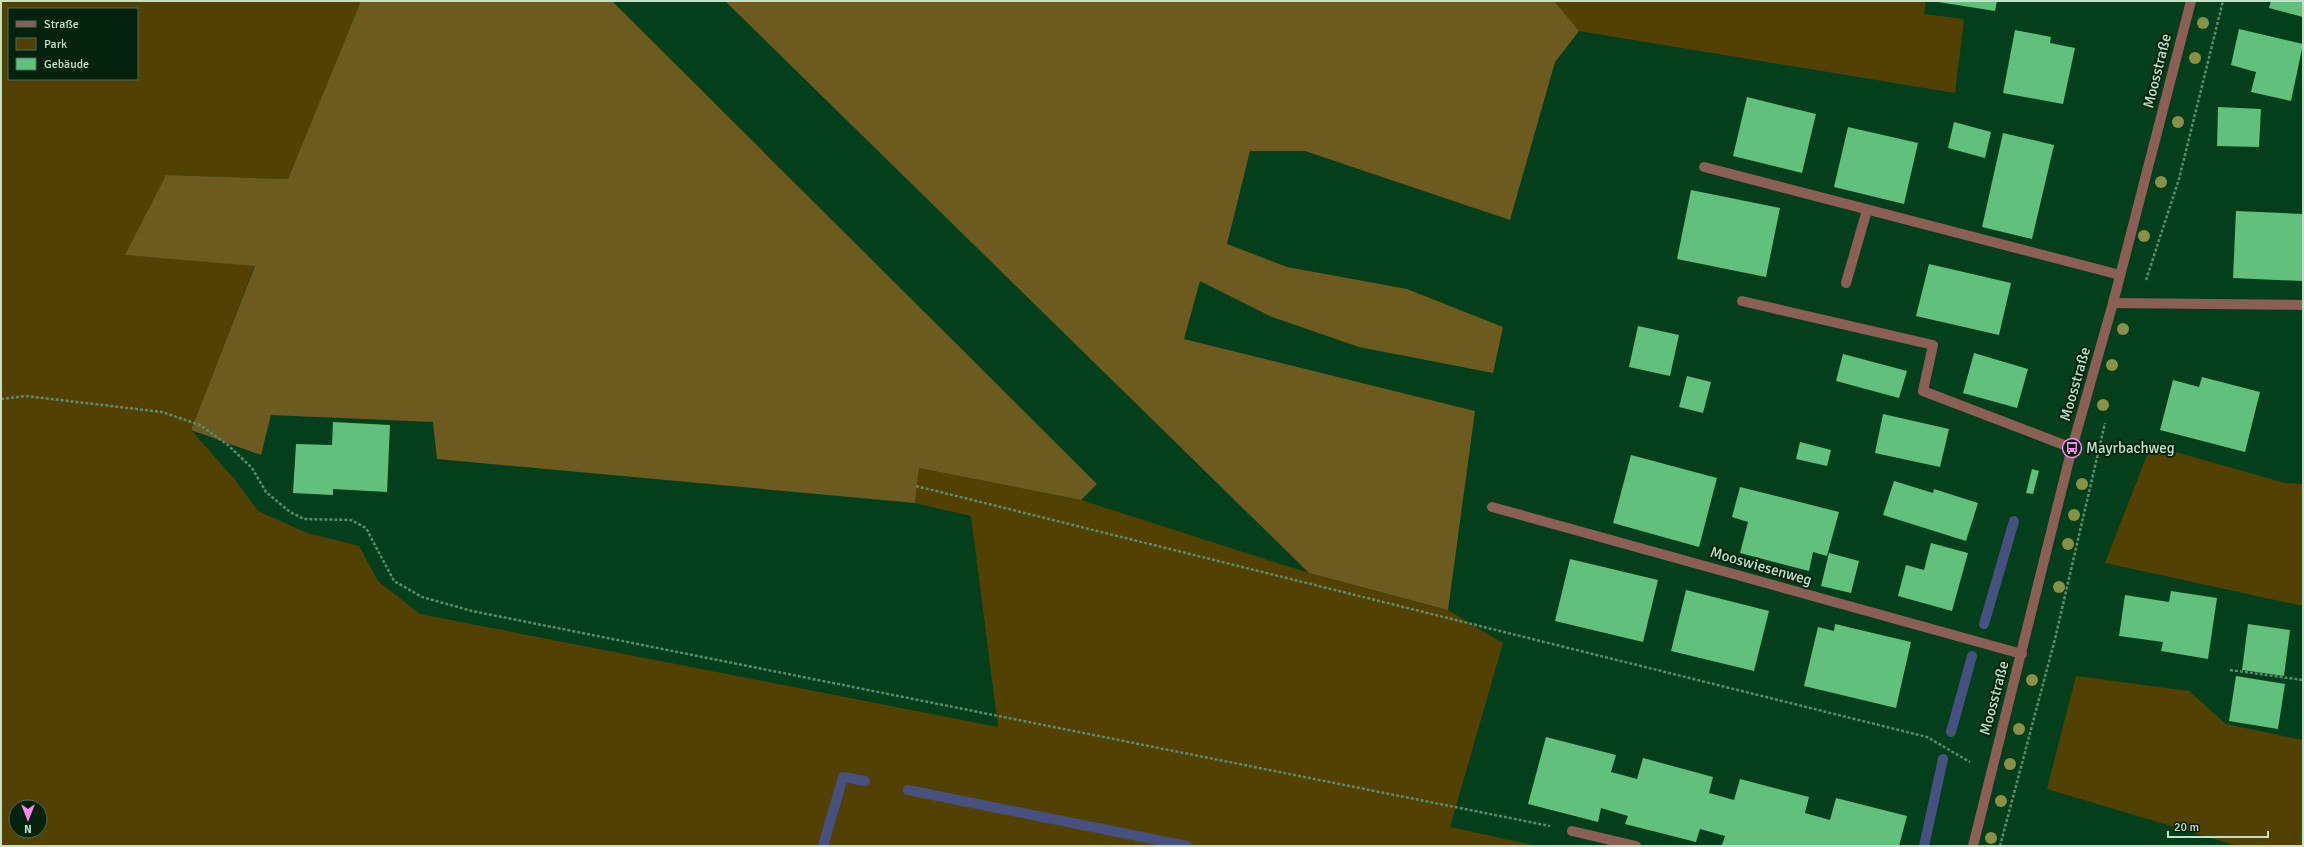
<svg xmlns="http://www.w3.org/2000/svg" width="2304" height="847" font-family="Signika,sans-serif">
<style>
.green{fill:#524103;fill-rule:evenodd}
.forest{fill:#6d5a1f}
.lines{fill:none;stroke-linecap:round;stroke-linejoin:round}
.stream{stroke:#465180;stroke-width:10}
.building{fill:#61c07c}
.path{stroke:#5b8b6c;stroke-width:2.5;stroke-dasharray:3 2;stroke-linecap:butt}
.minor{stroke:#8b5f56;stroke-width:10}
.tree{fill:#8a9147}
.labels{text-anchor:middle;stroke-width:4;stroke-linejoin:round;paint-order:stroke}
.street-label{font-size:15px;fill:#c0e3c7;stroke:#04220e}
.poi-label{font-size:15px;fill:#c0e3c7;stroke:#04220e;text-anchor:start}
</style>
<rect width="100%" height="100%" fill="#043f1c"/>
<g class="green">
<path d="M 1,1 L 361,1 L 288,179 L 166,175 L 126,255 L 255,265 L 191,430 L 236,481 L 258,511 L 307,533 L 359,546 L 378,581 L 420,614 L 998,727 L 971,516 L 915,503 L 919,468 L 1081,500 L 1309,573 L 1448,610 L 1503,643 L 1450,827 L 1538,846 L 1,846 ZM 9,9 L 137,9 L 137,79 L 9,79 ZM 16,807 L 40,807 L 40,831 L 16,831 Z"/>
<path d="M 1553,1 L 1926,1 L 1924,14 L 1964,19 L 1955,93 L 1579,31 Z"/>
<path d="M 2151,445 L 2285,483 L 2303,484 L 2303,606 L 2105,563 Z"/>
<path d="M 2076,676 L 2189,691 L 2226,724 L 2303,740 L 2303,846 L 2238,846 L 2047,789 Z"/>
</g>
<g class="forest">
<path d="M 361,1 L 612,1 L 1097,484 L 1081,500 L 919,468 L 915,503 L 437,459 L 433,422 L 271,415 L 261,455 L 191,430 L 255,266 L 125,255 L 166,175 L 288,179 Z"/>
<path d="M 725,1 L 1554,1 L 1579,31 L 1555,62 L 1510,220 L 1305,151 L 1250,151 L 1227,244 L 1287,267 L 1407,289 L 1503,327 L 1493,373 L 1359,347 L 1272,317 L 1200,281 L 1184,339 L 1475,411 L 1448,610 L 1309,573 Z"/>
</g>
<g class="lines">
<g class="stream">
<path d="M 1984,624 L 2014,521"/>
<path d="M 1951,732 L 1972,656"/>
<path d="M 908,790 L 1187,846"/>
<path d="M 823,846 L 843,777 L 865,781"/>
<path d="M 1924,846 L 1943,759"/>
</g>
</g>
<g class="building">
<path d="M 1932,1 L 1997,1 L 1995,11 Z"/>
<path d="M 2271,1 L 2303,1 L 2303,17 L 2269,8 Z"/>
<path d="M 2239,29 L 2303,44 L 2291,101 L 2251,92 L 2256,72 L 2231,65 Z"/>
<path d="M 2015,30 L 2051,37 L 2050,43 L 2075,48 L 2063,104 L 2003,93 Z"/>
<path d="M 1747,97 L 1816,114 L 1802,173 L 1733,156 Z"/>
<path d="M 2218,107 L 2261,109 L 2259,147 L 2217,146 Z"/>
<path d="M 1954,122 L 1991,132 L 1985,158 L 1948,148 Z"/>
<path d="M 1848,127 L 1918,143 L 1904,204 L 1834,187 Z"/>
<path d="M 2003,133 L 2054,145 L 2032,239 L 1982,227 Z"/>
<path d="M 1691,190 L 1780,208 L 1766,277 L 1677,259 Z"/>
<path d="M 2236,211 L 2303,214 L 2302,281 L 2233,278 Z"/>
<path d="M 1929,264 L 2011,283 L 1999,335 L 1916,316 Z"/>
<path d="M 1638,326 L 1679,335 L 1670,376 L 1629,367 Z"/>
<path d="M 1974,353 L 2028,369 L 2017,408 L 1963,393 Z"/>
<path d="M 1843,354 L 1907,371 L 1899,398 L 1836,381 Z"/>
<path d="M 1687,376 L 1711,382 L 1703,413 L 1679,407 Z"/>
<path d="M 2202,377 L 2260,392 L 2245,452 L 2160,430 L 2173,380 L 2199,387 Z"/>
<path d="M 1883,414 L 1949,429 L 1940,467 L 1875,453 Z"/>
<path d="M 333,422 L 390,425 L 387,492 L 333,489 L 333,495 L 293,493 L 296,444 L 332,445 Z"/>
<path d="M 1800,442 L 1831,450 L 1827,466 L 1796,459 Z"/>
<path d="M 1631,455 L 1717,478 L 1699,547 L 1613,523 Z"/>
<path d="M 2032,469 L 2039,471 L 2033,494 L 2026,493 Z"/>
<path d="M 1894,481 L 1933,493 L 1934,489 L 1978,503 L 1966,541 L 1883,515 Z"/>
<path d="M 1740,487 L 1839,512 L 1827,556 L 1813,552 L 1809,571 L 1740,553 L 1748,522 L 1732,517 Z"/>
<path d="M 1931,543 L 1968,553 L 1952,611 L 1898,596 L 1906,565 L 1924,570 Z"/>
<path d="M 1829,553 L 1859,561 L 1851,593 L 1821,586 Z"/>
<path d="M 1570,559 L 1658,580 L 1643,642 L 1555,621 Z"/>
<path d="M 1686,590 L 1769,611 L 1754,671 L 1671,651 Z"/>
<path d="M 2171,591 L 2217,598 L 2208,659 L 2161,651 L 2163,642 L 2119,636 L 2125,595 L 2169,602 Z"/>
<path d="M 1835,624 L 1911,642 L 1896,708 L 1804,686 L 1818,627 L 1834,631 Z"/>
<path d="M 2248,624 L 2290,630 L 2284,676 L 2242,670 Z"/>
<path d="M 2236,676 L 2285,684 L 2278,729 L 2229,721 Z"/>
<path d="M 1546,737 L 1616,755 L 1611,772 L 1637,779 L 1643,758 L 1713,777 L 1709,793 L 1734,800 L 1740,779 L 1809,797 L 1805,813 L 1830,820 L 1836,798 L 1907,816 L 1899,846 L 1727,846 L 1722,845 L 1725,836 L 1700,829 L 1696,842 L 1625,824 L 1628,816 L 1601,808 L 1598,822 L 1528,804 Z"/>
</g>
<g class="lines">
<g class="path">
<path d="M 2146,280 L 2179,179 L 2223,1"/>
<path d="M 1,399 L 26,396 L 162,412 L 200,425 L 228,445 L 252,468 L 266,492 L 290,512 L 304,519 L 351,520 L 366,528 L 394,581 L 422,597 L 472,611 L 1550,826"/>
<path d="M 916,486 L 1927,737 L 1970,762"/>
<path d="M 2230,670 L 2303,680"/>
<path d="M 2000,846 L 2055,639 L 2105,423"/>
</g>
<g class="minor">
<path d="M 1704,167 L 2120,275"/>
<path d="M 1846,283 L 1867,210"/>
<path d="M 1742,301 L 1933,345 L 1923,391 L 2072,448"/>
<path d="M 2113,303 L 2303,305"/>
<path d="M 1492,507 L 2022,654"/>
<path d="M 1572,831 L 1636,846"/>
<path d="M 1973,846 L 2072,448 L 2113,303 L 2191,1"/>
</g>
</g>
<g class="tree">
<circle cx="2203" cy="23" r="6"/>
<circle cx="2195" cy="58" r="6"/>
<circle cx="2178" cy="122" r="6"/>
<circle cx="2161" cy="182" r="6"/>
<circle cx="2144" cy="236" r="6"/>
<circle cx="2123" cy="329" r="6"/>
<circle cx="2112" cy="365" r="6"/>
<circle cx="2103" cy="405" r="6"/>
<circle cx="2082" cy="484" r="6"/>
<circle cx="2074" cy="515" r="6"/>
<circle cx="2068" cy="544" r="6"/>
<circle cx="2059" cy="587" r="6"/>
<circle cx="2032" cy="680" r="6"/>
<circle cx="2019" cy="729" r="6"/>
<circle cx="2010" cy="764" r="6"/>
<circle cx="2001" cy="801" r="6"/>
<circle cx="1991" cy="838" r="6"/>
</g>
<defs>
<g id="bus-ring" transform="scale(1)"><circle r="9.5" fill="#04220e" stroke="#f788ec" stroke-width="1.5"/><path d="M-5-6H5V4H4V6H2V4H-2V6H-4V4H-5ZM-3.5-4V0h7V-4ZM-3.5 1.2v1.5H-2V1.2ZM2 1.2v1.5H3.5V1.2Z" fill="#f788ec"/></g>
</defs>
<g fill-rule="evenodd">
<use href="#bus-ring" x="2072" y="448"/>
</g>
<g class="labels">
<g class="street-label">
<text transform="translate(2157 71) rotate(-76)" y="5">Moosstraße</text>
<text transform="translate(2075 384) rotate(-74)" y="5">Moosstraße</text>
<text transform="translate(1761 566) rotate(16)" y="5">Mooswiesenweg</text>
<text transform="translate(1994 698) rotate(-75)" y="5">Moosstraße</text>
</g>
<g class="poi-label">
<text x="2086" y="453">Mayrbachweg</text>
</g>
</g>
<rect width="2304" height="847" fill="none" stroke="#c0e3c7" stroke-width="4"/>
<rect x="8" y="8" width="130" height="72" fill="#04220e" stroke="#4f6f58"/>
<rect x="16" y="21" width="20" height="6" fill="#8b5f56" stroke="#4f6f58"/>
<text x="44" y="28" font-size="12" fill="#c0e3c7">Straße</text>
<rect x="16" y="38" width="20" height="12" fill="#524103" stroke="#4f6f58"/>
<text x="44" y="48" font-size="12" fill="#c0e3c7">Park</text>
<rect x="16" y="58" width="20" height="12" fill="#61c07c" stroke="#4f6f58"/>
<text x="44" y="68" font-size="12" fill="#c0e3c7">Gebäude</text>
<g transform="translate(28 819) rotate(180)"><circle r="19" fill="#04220e" stroke="#4f6f58"/>
<path d="M0-3L7 15L0 10L-7 15Z" fill="#f788ec"/>
<text y="-6" font-size="11" font-weight="bold" text-anchor="middle" fill="#c0e3c7">N</text>
</g>
<path d="M2168 831v6h100v-6" fill="none" stroke="#c0e3c7" stroke-width="2"/>
<text x="2174" y="831" font-size="12" fill="#c0e3c7" stroke="#04220e" stroke-width="3" paint-order="stroke">20 m</text>
</svg>
